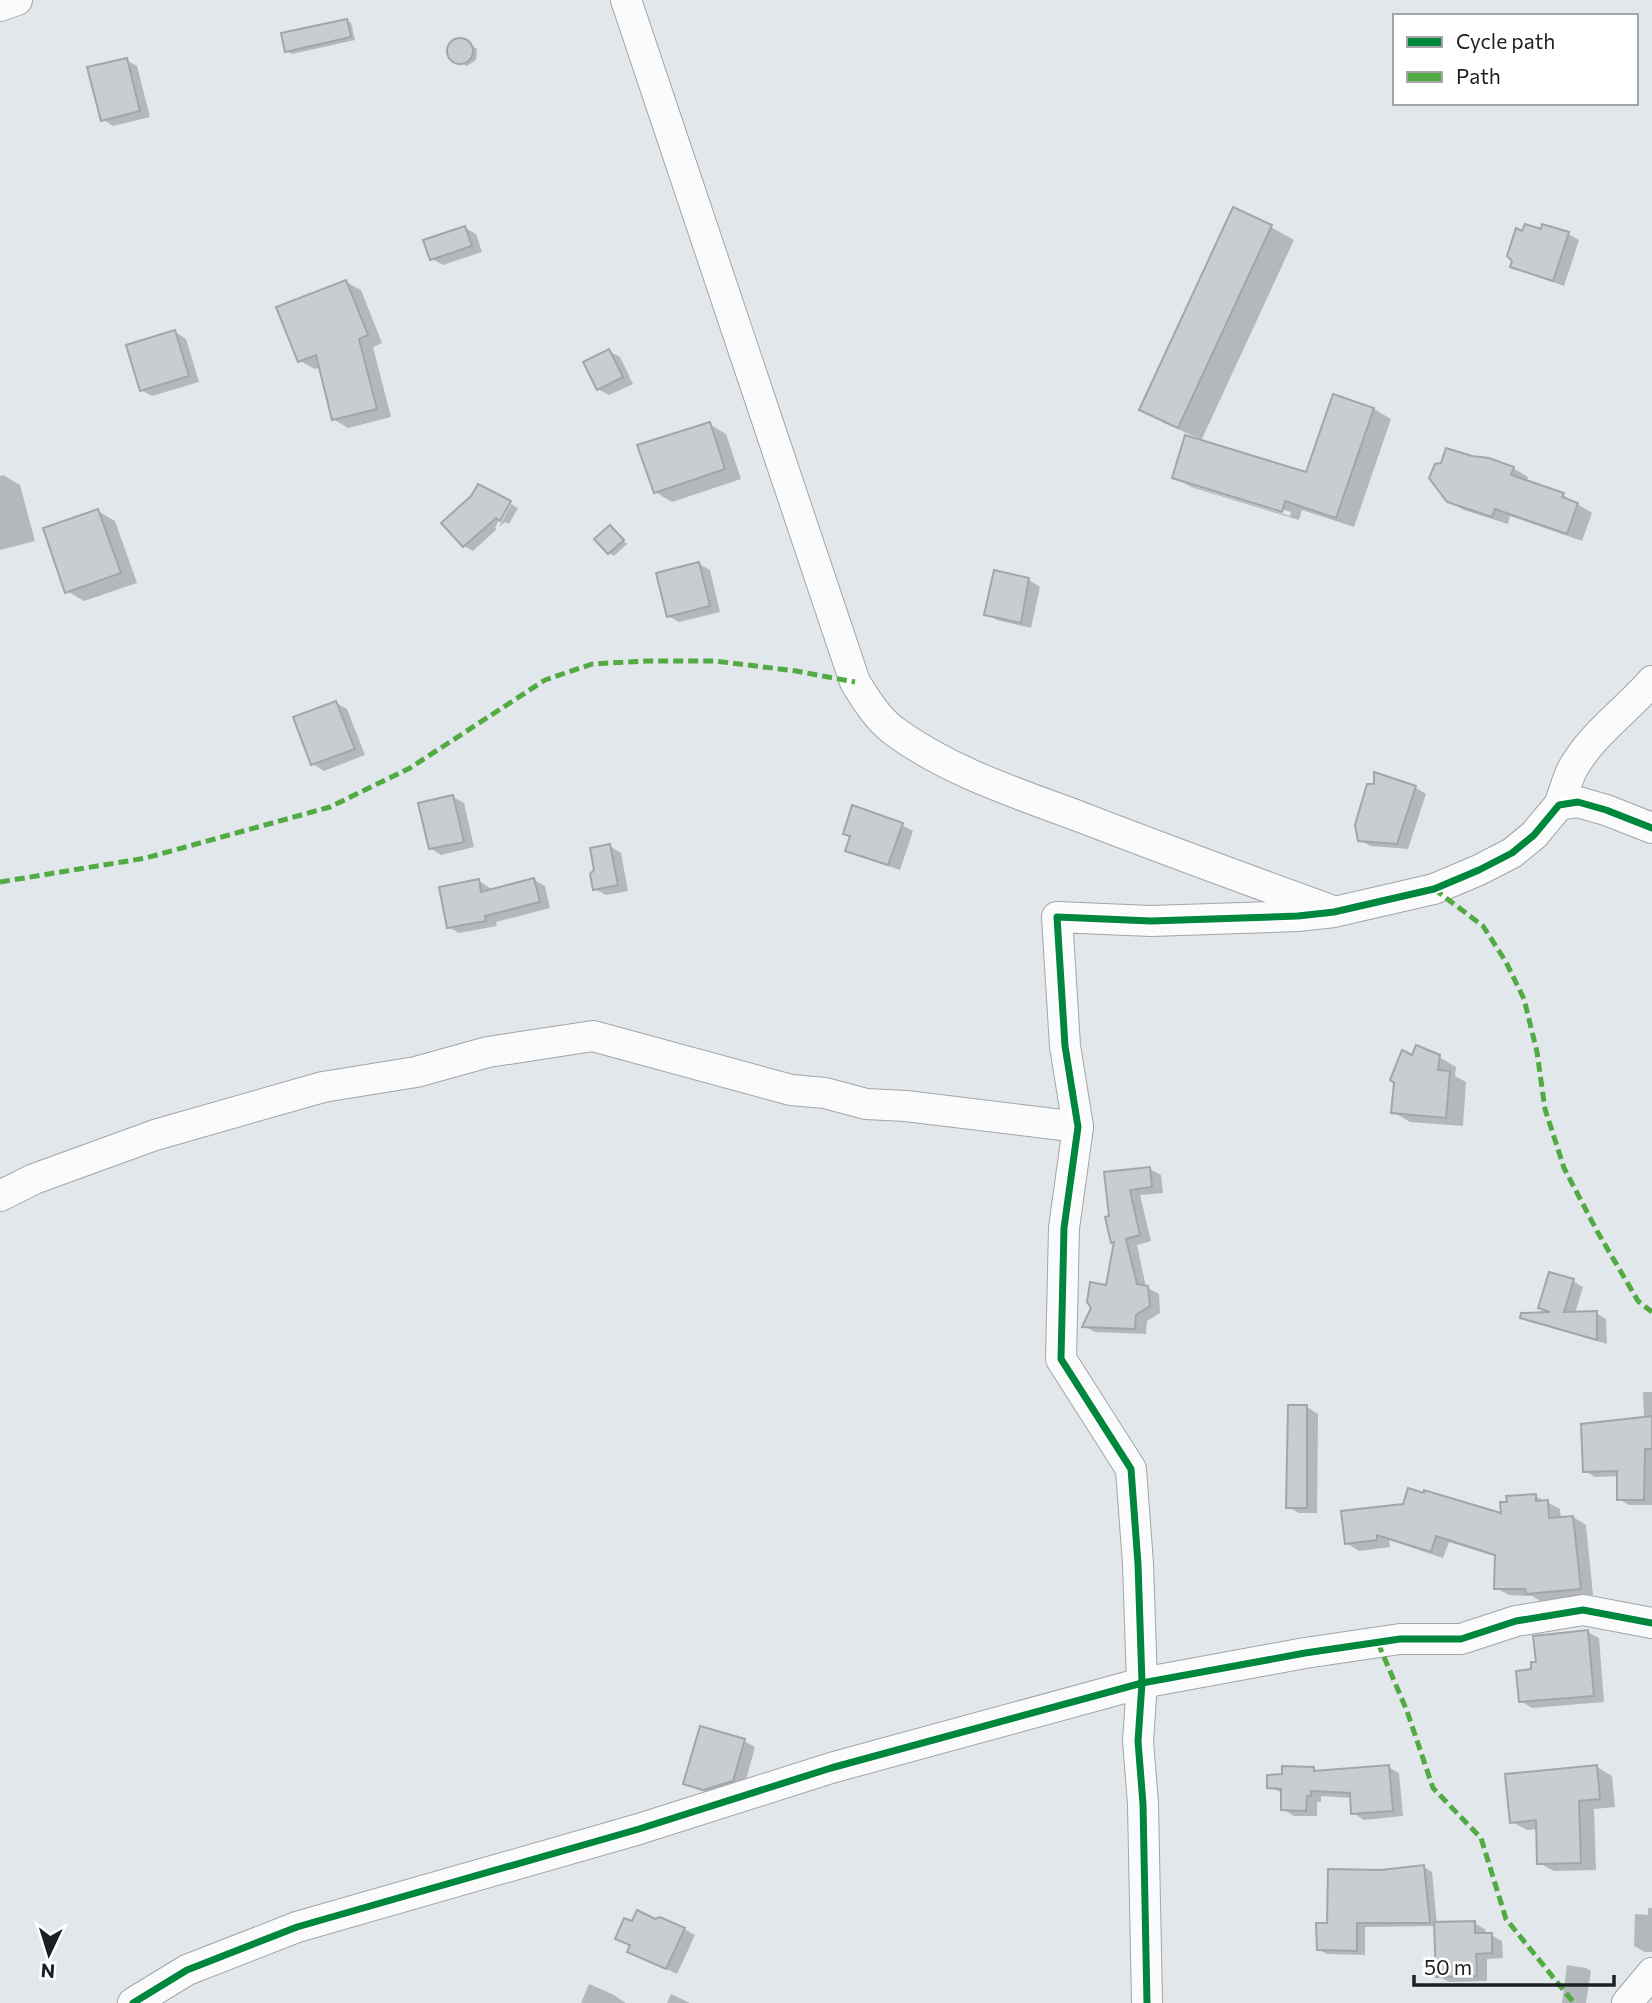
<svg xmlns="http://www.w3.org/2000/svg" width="1652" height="2003" font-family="Commissioner,sans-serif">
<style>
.shadow{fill:#0003;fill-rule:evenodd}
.building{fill:#c9cdd1;stroke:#a2a6a9;stroke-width:2}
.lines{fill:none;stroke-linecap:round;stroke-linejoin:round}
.minor-casing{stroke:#a1a5a9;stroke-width:32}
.minor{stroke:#fbfbfc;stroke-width:30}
.quiet{stroke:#52aa43;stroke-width:5;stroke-dasharray:10 5;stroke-linecap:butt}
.cycleway-casing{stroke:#fff;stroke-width:11}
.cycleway{stroke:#00873e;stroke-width:7}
</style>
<rect width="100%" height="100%" fill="#e2e7ec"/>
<g class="shadow">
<path d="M 346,20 L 351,23 L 355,40 L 292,54 L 287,51 Z"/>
<path d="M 458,40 L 466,41 L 477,49 L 476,60 L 467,66 L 451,58 L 449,51 L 451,44 Z"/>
<path d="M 126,60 L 137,66 L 150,117 L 113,126 L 102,119 Z"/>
<path d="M 1271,227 L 1294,240 L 1201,441 L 1307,474 L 1334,396 L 1374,409 L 1391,419 L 1354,527 L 1302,510 L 1299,520 L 1191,487 L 1174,477 L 1198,438 L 1164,423 L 1141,410 ZM 1190,481 L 1291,512 L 1290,516 L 1190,485 Z"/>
<path d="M 465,228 L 476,234 L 482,252 L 443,265 L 432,259 Z"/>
<path d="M 1542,231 L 1568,234 L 1579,240 L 1564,286 L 1523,272 L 1512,266 L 1524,233 Z"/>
<path d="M 346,282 L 361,290 L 382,343 L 373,347 L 391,417 L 348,428 L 333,419 L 320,367 L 315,369 L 300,361 Z"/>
<path d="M 175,332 L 186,339 L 199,382 L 152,396 L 141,390 Z"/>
<path d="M 609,351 L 620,357 L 633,384 L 609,395 L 598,389 Z"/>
<path d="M 709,424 L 726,434 L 741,479 L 672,502 L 655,492 Z"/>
<path d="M 1442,465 L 1513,468 L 1528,477 L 1526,482 L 1563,495 L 1592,513 L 1582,541 L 1510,516 L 1508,524 L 1464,510 L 1448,501 Z"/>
<path d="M 3,475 L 20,485 L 35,541 L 0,550 L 0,476 Z"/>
<path d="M 473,497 L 508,502 L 495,528 L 497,529 L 473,551 L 464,546 L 444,523 Z"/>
<path d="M 511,504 L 518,508 L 509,524 L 505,522 L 499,527 Z"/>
<path d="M 98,511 L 115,521 L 137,583 L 84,601 L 67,591 Z"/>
<path d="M 610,527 L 627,544 L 614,556 L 609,553 Z"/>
<path d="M 699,564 L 710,570 L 720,612 L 679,622 L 668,616 Z"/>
<path d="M 995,572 L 1029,580 L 1040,587 L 1031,628 L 997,620 L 986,614 Z"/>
<path d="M 336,703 L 347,709 L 365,755 L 324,771 L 313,764 Z"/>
<path d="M 1376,774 L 1416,788 L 1426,794 L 1408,849 L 1371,846 L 1359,840 L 1376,786 Z"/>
<path d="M 453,797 L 464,803 L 474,847 L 441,855 L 430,848 Z"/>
<path d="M 902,825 L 913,831 L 900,870 L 858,856 L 847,850 Z"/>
<path d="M 610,846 L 621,853 L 628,891 L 606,895 L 595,889 Z"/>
<path d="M 534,880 L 545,886 L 550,908 L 496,922 L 497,926 L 459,933 L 448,927 L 479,881 L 490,888 L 490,891 Z"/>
<path d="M 1413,1057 L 1439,1057 L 1456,1067 L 1455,1076 L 1466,1082 L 1463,1126 L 1410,1122 L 1393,1112 Z"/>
<path d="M 1150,1169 L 1161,1175 L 1163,1193 L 1140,1195 L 1151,1241 L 1137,1245 L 1146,1287 L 1159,1294 L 1160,1313 L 1147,1321 L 1146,1334 L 1095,1332 L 1084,1326 L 1108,1287 L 1115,1243 L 1112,1242 L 1106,1174 Z"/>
<path d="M 1573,1281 L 1583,1287 L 1575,1313 L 1596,1313 L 1606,1319 L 1607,1344 L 1532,1322 L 1522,1317 L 1551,1314 L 1540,1308 Z"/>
<path d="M 1643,1392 L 1652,1392 L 1652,1505 L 1629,1505 L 1619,1499 L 1619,1476 L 1595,1477 L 1585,1471 L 1644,1418 Z"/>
<path d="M 1307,1407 L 1318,1414 L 1317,1513 L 1299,1513 L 1288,1507 Z"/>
<path d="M 1535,1496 L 1560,1509 L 1561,1519 L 1573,1517 L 1586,1525 L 1593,1595 L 1540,1601 L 1532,1596 L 1509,1595 L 1496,1588 L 1497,1557 L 1449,1542 L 1443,1558 L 1389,1540 L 1390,1547 L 1359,1551 L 1346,1543 L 1343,1513 L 1503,1515 Z"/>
<path d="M 1587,1632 L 1599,1638 L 1604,1702 L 1532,1708 L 1521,1701 L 1533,1671 L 1538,1663 Z"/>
<path d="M 744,1741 L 755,1747 L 744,1787 L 716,1795 L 696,1789 L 685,1783 Z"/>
<path d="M 1388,1767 L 1399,1773 L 1403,1816 L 1364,1820 L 1353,1813 L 1352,1798 L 1321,1796 L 1321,1802 L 1317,1802 L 1317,1816 L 1294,1816 L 1283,1809 L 1283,1793 L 1269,1787 L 1314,1769 L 1321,1772 Z"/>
<path d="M 1597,1767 L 1612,1776 L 1615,1807 L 1594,1809 L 1596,1870 L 1554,1871 L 1539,1863 L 1538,1829 L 1527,1830 L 1512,1822 Z"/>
<path d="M 1424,1867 L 1432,1872 L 1437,1924 L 1474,1923 L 1485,1929 L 1486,1935 L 1491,1935 L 1502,1941 L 1503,1958 L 1487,1959 L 1487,1981 L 1449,1982 L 1438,1976 L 1436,1926 L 1365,1927 L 1365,1955 L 1327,1954 L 1318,1949 L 1329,1925 L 1381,1872 Z"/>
<path d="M 1648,1908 L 1652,1908 L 1652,1952 L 1645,1952 L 1634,1946 L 1635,1914 L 1648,1915 Z"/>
<path d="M 655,1921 L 684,1929 L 695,1935 L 677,1974 L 640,1957 L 632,1946 L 633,1924 Z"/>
<path d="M 1567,1965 L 1586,1968 L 1591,1971 L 1586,2003 L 1562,2003 Z"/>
<path d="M 589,1984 L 612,1994 L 626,2003 L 581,2003 Z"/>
<path d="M 671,1994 L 690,2003 L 667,2003 Z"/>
</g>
<g class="building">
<path d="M 347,19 L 351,37 L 285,52 L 281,33 Z"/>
<circle cx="460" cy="51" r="13"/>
<path d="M 127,58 L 140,111 L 101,121 L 87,67 Z"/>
<path d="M 1233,207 L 1272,225 L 1178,428 L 1139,410 Z"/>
<path d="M 1525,224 L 1541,229 L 1542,224 L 1569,232 L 1553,281 L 1510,267 L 1512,261 L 1507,256 L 1516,228 L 1522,231 Z"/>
<path d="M 465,226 L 472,246 L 430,260 L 423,240 Z"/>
<path d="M 346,280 L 368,335 L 359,339 L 377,409 L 332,420 L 316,355 L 298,362 L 276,307 Z"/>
<path d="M 175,330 L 189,376 L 140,391 L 126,345 Z"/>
<path d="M 609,349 L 623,377 L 597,390 L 583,362 Z"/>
<path d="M 1333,394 L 1374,408 L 1336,518 L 1285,501 L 1282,512 L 1172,478 L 1185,435 L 1306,472 Z"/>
<path d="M 710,422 L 725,469 L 654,493 L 637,445 Z"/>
<path d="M 1446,448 L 1472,456 L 1489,458 L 1514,467 L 1511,475 L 1564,493 L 1562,497 L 1578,503 L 1567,534 L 1495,509 L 1492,517 L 1447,502 L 1429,478 L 1435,464 L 1441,463 Z"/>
<path d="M 478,484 L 511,501 L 500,521 L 496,518 L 463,547 L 441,523 L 471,496 Z"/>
<path d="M 98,509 L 121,573 L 65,593 L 43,528 Z"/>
<path d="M 610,525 L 624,540 L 608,554 L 594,539 Z"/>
<path d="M 699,562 L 710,606 L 667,617 L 656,573 Z"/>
<path d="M 994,570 L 1029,578 L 1021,623 L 984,615 Z"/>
<path d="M 336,701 L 355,749 L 311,765 L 293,717 Z"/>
<path d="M 1374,772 L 1416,786 L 1397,844 L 1358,841 L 1355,825 L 1367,784 L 1374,784 Z"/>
<path d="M 453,795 L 464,842 L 429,849 L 418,803 Z"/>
<path d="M 852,805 L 903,823 L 888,865 L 845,851 L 850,836 L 843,834 Z"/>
<path d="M 610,844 L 618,885 L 593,890 L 590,874 L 594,870 L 590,848 Z"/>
<path d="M 534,878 L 540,902 L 485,916 L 486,921 L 447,928 L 439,887 L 479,879 L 481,892 Z"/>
<path d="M 1416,1045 L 1440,1055 L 1438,1070 L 1450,1071 L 1446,1118 L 1391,1113 L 1394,1083 L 1390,1080 L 1402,1050 L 1412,1055 Z"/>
<path d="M 1150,1167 L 1152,1187 L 1130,1190 L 1140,1235 L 1126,1239 L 1137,1284 L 1148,1286 L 1150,1306 L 1136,1315 L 1135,1329 L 1082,1327 L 1091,1308 L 1087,1302 L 1090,1282 L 1106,1285 L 1114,1242 L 1111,1243 L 1105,1217 L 1109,1216 L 1104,1172 Z"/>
<path d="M 1549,1272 L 1574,1279 L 1564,1312 L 1597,1311 L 1597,1340 L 1520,1318 L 1521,1313 L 1550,1312 L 1538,1308 Z"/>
<path d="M 1288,1405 L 1307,1405 L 1307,1508 L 1286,1508 Z"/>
<path d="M 1652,1416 L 1652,1449 L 1645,1449 L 1644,1500 L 1617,1500 L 1617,1471 L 1583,1472 L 1581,1424 Z"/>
<path d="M 1408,1488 L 1424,1493 L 1424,1490 L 1501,1513 L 1500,1502 L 1507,1502 L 1506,1496 L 1536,1494 L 1536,1501 L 1548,1500 L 1549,1518 L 1573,1516 L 1581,1589 L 1526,1594 L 1525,1589 L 1494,1589 L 1495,1555 L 1436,1536 L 1431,1552 L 1377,1535 L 1377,1540 L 1345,1544 L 1341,1511 L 1403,1504 Z"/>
<path d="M 1588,1630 L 1594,1696 L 1519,1702 L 1516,1671 L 1531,1669 L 1531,1662 L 1536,1662 L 1533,1636 Z"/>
<path d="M 700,1726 L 745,1739 L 733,1781 L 703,1790 L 683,1784 Z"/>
<path d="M 1389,1765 L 1393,1811 L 1351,1814 L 1350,1793 L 1311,1791 L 1311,1796 L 1307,1796 L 1306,1811 L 1281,1810 L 1281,1789 L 1267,1788 L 1267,1775 L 1282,1774 L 1282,1766 L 1314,1767 L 1314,1771 Z"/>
<path d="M 1597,1765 L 1600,1799 L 1579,1801 L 1581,1863 L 1537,1864 L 1536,1820 L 1510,1823 L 1505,1774 Z"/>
<path d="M 1424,1865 L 1430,1923 L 1357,1923 L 1357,1951 L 1317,1950 L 1316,1923 L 1327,1923 L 1328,1869 L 1381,1870 Z"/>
<path d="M 637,1910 L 655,1919 L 660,1917 L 685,1928 L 666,1969 L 627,1952 L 630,1945 L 615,1939 L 624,1918 L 632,1921 Z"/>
<path d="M 1475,1921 L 1475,1933 L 1492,1933 L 1492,1953 L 1476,1954 L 1477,1976 L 1436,1977 L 1434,1922 Z"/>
</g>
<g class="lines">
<g class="minor-casing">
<g id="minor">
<path d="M 626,0 L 855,682 C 866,700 877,718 894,731 C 948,771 1016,793 1078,816 C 1161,848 1245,879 1328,909"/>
<path d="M 0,6 L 17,0"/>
<path d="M 1559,805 C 1564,793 1567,779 1573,768 C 1593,733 1626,711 1652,681"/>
<path d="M 0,1196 L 34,1179 L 155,1135 L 323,1087 L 416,1072 L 488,1052 L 593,1036 L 791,1090 L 825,1093 L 866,1104 L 906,1106 L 1078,1127"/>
<path d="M 133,2003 L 187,1970 L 297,1927 L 639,1829 L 831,1768 L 1142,1683 L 1305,1653 L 1400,1639 L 1461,1639 L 1516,1621 L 1583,1610 L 1652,1623"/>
<path d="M 1147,2003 L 1143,1804 L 1138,1741 L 1142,1683 L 1138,1564 L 1131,1469 L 1061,1359 L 1064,1228 L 1078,1127 L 1065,1046 L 1057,917 L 1151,921 L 1298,916 L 1334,912 L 1434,889 L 1479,870 L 1512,853 L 1534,835 L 1559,805 L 1578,802 L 1606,810 L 1652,828"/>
<path d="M 1627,2003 L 1652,1973"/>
</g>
</g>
<use href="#minor" class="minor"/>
<g class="quiet">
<path d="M 0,882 L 146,858 L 330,807 L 410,768 L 545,680 L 592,664 L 647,661 L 715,661 L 796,671 L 855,682"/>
<path d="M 1434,889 L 1483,926 L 1506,962 L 1524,999 L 1537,1052 L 1545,1109 L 1564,1168 L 1597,1231 L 1638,1301 L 1652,1312"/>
<path d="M 1378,1643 L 1407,1711 L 1433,1788 L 1481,1838 L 1506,1919 L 1574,2003"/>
</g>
<g class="cycleway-casing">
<g id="cycleway">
<path d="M 133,2003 L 187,1970 L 297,1927 L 639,1829 L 831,1768 L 1142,1683 L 1305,1653 L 1400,1639 L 1461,1639 L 1516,1621 L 1583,1610 L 1652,1623"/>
<path d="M 1147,2003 L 1143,1804 L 1138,1741 L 1142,1683 L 1138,1564 L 1131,1469 L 1061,1359 L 1064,1228 L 1078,1127 L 1065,1046 L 1057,917 L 1151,921 L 1298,916 L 1334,912 L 1434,889 L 1479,870 L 1512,853 L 1534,835 L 1559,805 L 1578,802 L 1606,810 L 1652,828"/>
</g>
</g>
<use href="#cycleway" class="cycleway"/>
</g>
<rect x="1393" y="14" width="245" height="91" fill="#ffffff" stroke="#a4a5a7" stroke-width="2"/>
<rect x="1407" y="37" width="35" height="10" fill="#00873e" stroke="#a4a5a7" stroke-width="2"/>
<text x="1456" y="49" font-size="21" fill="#1c1f22">Cycle path</text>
<rect x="1407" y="72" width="35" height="10" fill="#52aa43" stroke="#a4a5a7" stroke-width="2"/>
<text x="1456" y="84" font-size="21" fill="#1c1f22">Path</text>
<g transform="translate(49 1954) rotate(184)" stroke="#ffffff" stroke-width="5" paint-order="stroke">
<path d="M0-5L12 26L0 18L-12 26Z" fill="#1c1f22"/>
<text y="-10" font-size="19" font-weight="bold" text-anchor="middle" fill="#1c1f22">N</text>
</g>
<path d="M1414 1975v10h200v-10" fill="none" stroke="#1c1f22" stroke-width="3.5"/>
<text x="1424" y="1975" font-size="21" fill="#1c1f22" stroke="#ffffff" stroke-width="5" paint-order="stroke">50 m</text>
</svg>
